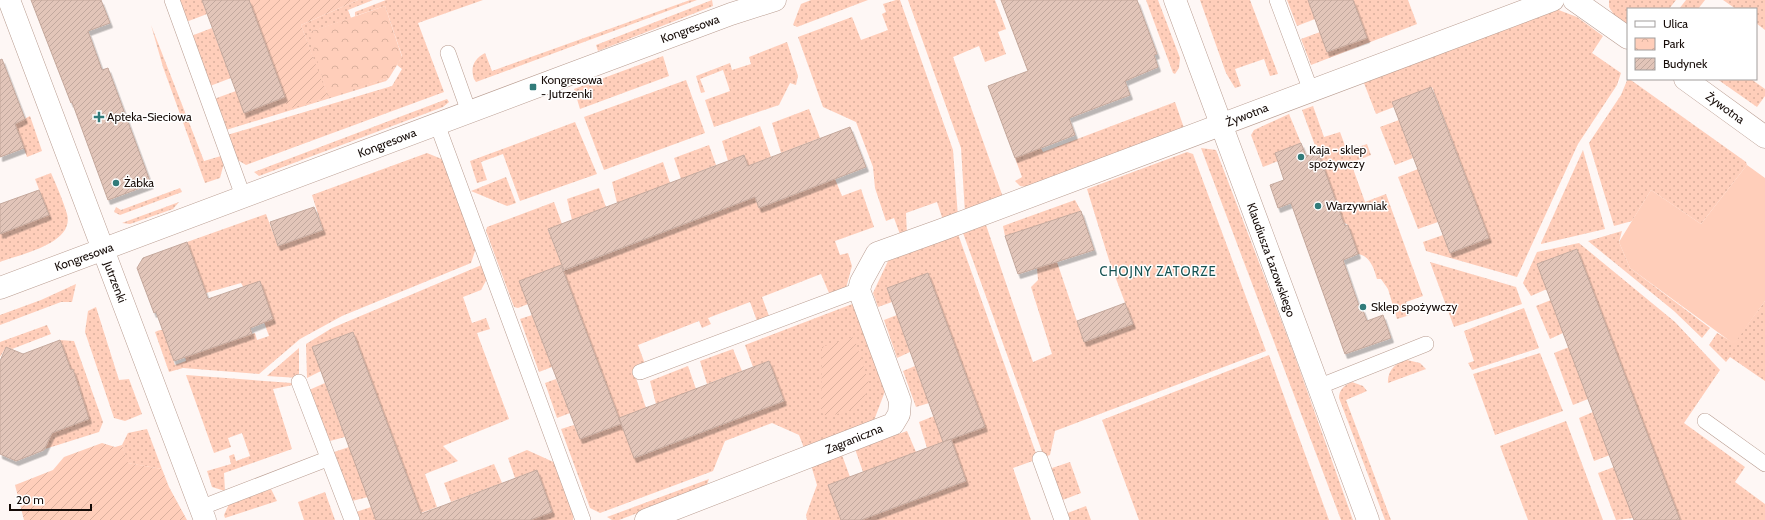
<svg xmlns="http://www.w3.org/2000/svg" width="1765" height="520" font-family="Cabin,sans-serif">
<style>
.grass{fill:url(#grass-dots)}
.park{fill:url(#park-crowns)}
.garden{fill:url(#garden-furrows)}
.pitch{fill:#ffceba}
.building{fill:url(#building-hatch);stroke:#c4a89c;filter:url(#shadow)}
.lines{fill:none;stroke-linecap:round;stroke-linejoin:round}
.lane-casing{stroke:#b99d91;stroke-width:16}
.street-casing{stroke:#b99d91;stroke-width:23}
.secondary-casing{stroke:#b99d91;stroke-width:23}
.lane{stroke:#fff;stroke-width:15}
.street{stroke:#fff;stroke-width:22}
.secondary{stroke:#fff;stroke-width:22}
.poi-dot{fill:#317b7a;stroke:#fff;stroke-width:1.5}
.labels{text-anchor:middle;stroke-width:3;stroke-linejoin:round;paint-order:stroke}
.street-label{font-size:12px;fill:#150b07;stroke:#fff}
.poi-label{font-size:12px;fill:#150b07;stroke:#fff;text-anchor:start}
.neighbourhood-label{font-size:13px;letter-spacing:1px;fill:#165252;stroke:#fff}
</style>
<defs>
<pattern id="grass-dots" width="8" height="8" patternUnits="userSpaceOnUse"><rect width="8" height="8" fill="#ffceba"/><path d="M2 2h.1M6 6h.1" fill="none" stroke="#dab09e" stroke-width="1.8" stroke-linecap="round"/></pattern>
<pattern id="park-crowns" width="20" height="18" patternUnits="userSpaceOnUse"><rect width="20" height="18" fill="#ffceba"/><path d="M2 6a3 3 0 1 1 6 0M12 15a3 3 0 1 1 6 0" fill="none" stroke="#dab09e"/></pattern>
<pattern id="garden-furrows" width="10" height="10" patternUnits="userSpaceOnUse"><rect width="10" height="10" fill="#ffceba"/><path d="M-1 1l2-2M0 10L10 0M9 11l2-2" fill="none" stroke="#dab09e"/></pattern>
<pattern id="building-hatch" width="6" height="6" patternUnits="userSpaceOnUse"><rect width="6" height="6" fill="#e2c5b9"/><path d="M-1 1l2-2M0 6l6-6M5 7l2-2" fill="none" stroke="#c1a89e"/></pattern>
<filter id="shadow"><feDropShadow dx="2.5" dy="4.5" stdDeviation="0" flood-color="#0004"/></filter>
</defs>
<rect width="100%" height="100%" fill="#fef7f5"/>
<g class="grass">
<path d="M 178,0 L 202,0 L 207,14 L 186,22 Z"/>
<path d="M 358,0 L 373,0 L 348,10 L 351,18 L 310,32 L 328,96 L 389,78 L 386,81 L 226,130 L 214,99 L 236,91 L 244,113 L 285,97 L 288,108 L 327,97 L 301,25 Z"/>
<path d="M 386,0 L 483,0 L 418,23 L 444,92 L 246,165 L 236,159 L 227,135 L 392,86 L 402,69 L 397,65 L 402,56 L 385,6 L 355,16 L 355,12 Z"/>
<path d="M 690,0 L 697,0 L 476,82 L 474,79 C 470,67 474,59 485,53 L 492,71 Z"/>
<path d="M 712,0 L 713,6 L 598,51 L 596,45 Z"/>
<path d="M 811,0 L 868,0 L 797,27 L 793,25 L 801,4 Z"/>
<path d="M 896,0 L 900,0 L 953,150 L 958,217 L 944,223 L 937,202 L 906,213 L 907,235 L 901,237 L 894,218 L 886,221 L 875,188 L 873,167 L 856,122 L 823,107 L 798,37 L 852,17 L 861,40 L 888,30 L 882,14 L 886,12 L 883,4 Z"/>
<path d="M 908,0 L 995,0 L 1006,29 L 998,32 L 1006,54 L 985,62 L 979,46 L 953,57 L 1004,200 L 965,213 L 961,148 Z"/>
<path d="M 1146,0 L 1158,0 L 1180,58 L 1179,68 L 1175,74 L 1173,73 Z"/>
<path d="M 1200,0 L 1250,0 L 1278,74 L 1270,76 L 1264,59 L 1235,69 L 1241,86 L 1235,88 L 1226,73 Z"/>
<path d="M 1287,0 L 1308,0 L 1315,19 L 1297,26 Z"/>
<path d="M 1353,0 L 1408,0 L 1417,24 L 1311,65 L 1301,39 L 1320,32 L 1327,52 L 1367,38 Z"/>
<path d="M 1609,0 L 1676,0 L 1669,9 L 1628,9 L 1628,26 L 1616,18 L 1609,7 Z"/>
<path d="M 1686,0 L 1705,0 L 1698,9 L 1679,9 Z"/>
<path d="M 1723,0 L 1765,0 L 1765,30 L 1756,23 L 1756,9 L 1736,9 Z"/>
<path d="M 1556,9 L 1577,17 L 1603,36 L 1592,53 L 1621,73 L 1617,85 L 1578,144 L 1517,277 L 1426,251 L 1423,242 L 1443,235 L 1450,253 L 1489,238 L 1432,87 L 1392,102 L 1394,107 L 1376,114 L 1362,78 Z"/>
<path d="M 151,25 L 204,161 L 221,156 L 224,163 L 220,178 L 205,183 L 163,67 Z"/>
<path d="M 212,28 L 231,78 L 210,86 L 191,36 Z"/>
<path d="M 787,42 L 798,76 L 796,85 L 790,83 L 779,105 L 714,127 L 705,100 L 730,91 L 723,70 L 700,79 L 705,92 L 701,93 L 696,76 L 730,63 L 732,70 L 751,64 L 749,57 Z"/>
<path d="M 663,56 L 669,76 L 580,109 L 574,89 Z"/>
<path d="M 1628,78 L 1746,162 L 1747,165 L 1701,224 L 1651,190 L 1632,221 L 1614,226 L 1589,143 L 1621,95 Z"/>
<path d="M 1717,79 L 1751,79 L 1765,89 L 1765,96 L 1757,107 Z"/>
<path d="M 686,80 L 705,133 L 604,170 L 584,117 Z"/>
<path d="M 447,99 L 449,102 L 443,107 L 259,176 L 254,172 Z"/>
<path d="M 1175,102 L 1184,128 L 1032,188 L 1020,186 L 1015,181 L 1022,177 L 1015,158 L 1041,148 L 1043,152 Z"/>
<path d="M 1313,106 L 1324,137 L 1340,132 L 1347,151 L 1367,144 L 1371,155 L 1351,163 L 1365,202 L 1386,194 L 1423,296 L 1406,302 L 1410,315 L 1397,319 L 1388,289 L 1381,279 L 1377,279 C 1374,268 1370,256 1358,254 L 1348,225 L 1343,222 L 1302,110 Z"/>
<path d="M 809,109 L 820,138 L 781,153 L 772,123 Z"/>
<path d="M 1289,114 L 1301,143 L 1275,153 L 1278,161 L 1263,167 L 1251,135 L 1254,130 Z"/>
<path d="M 30,116 L 42,151 L 27,157 L 15,124 Z"/>
<path d="M 1399,120 L 1413,158 L 1395,165 L 1380,127 Z"/>
<path d="M 575,122 L 597,174 L 520,201 L 503,154 L 481,162 L 487,180 L 477,183 L 470,161 Z"/>
<path d="M 760,126 L 771,157 L 748,166 L 744,155 L 728,161 L 722,141 Z"/>
<path d="M 709,145 L 716,165 L 681,179 L 674,158 Z"/>
<path d="M 1201,148 L 1216,150 L 1293,351 L 1353,520 L 1341,520 Z"/>
<path d="M 1583,150 L 1605,229 L 1541,244 L 1541,243 Z"/>
<path d="M 1187,152 L 1193,154 L 1266,351 L 1055,431 L 1050,455 L 1044,457 L 963,233 L 986,225 L 1033,362 L 1052,354 L 1031,287 L 1038,280 L 1037,268 L 1057,262 L 1084,342 L 1133,324 L 1109,260 L 1087,189 Z"/>
<path d="M 427,153 L 444,160 L 477,245 L 471,263 L 342,316 L 300,339 L 259,374 L 183,368 L 169,372 L 155,332 C 165,328 169,329 177,335 L 166,339 L 175,365 L 186,361 L 185,357 L 255,333 L 257,340 L 269,336 L 264,322 L 241,283 L 206,293 L 187,242 L 266,214 L 278,246 L 323,230 L 312,195 Z"/>
<path d="M 663,162 L 670,183 L 617,203 L 612,182 Z"/>
<path d="M 1418,169 L 1438,222 L 1418,229 L 1398,177 Z"/>
<path d="M 51,173 C 57,187 63,200 67,214 C 75,244 20,254 0,262 L 0,234 L 49,215 L 35,179 Z"/>
<path d="M 506,177 L 516,203 L 507,206 L 471,191 Z"/>
<path d="M 835,179 L 842,196 L 861,189 L 874,227 L 835,241 L 840,255 L 848,253 L 852,266 L 846,288 L 829,293 L 821,274 L 762,297 L 769,316 L 757,321 L 750,302 L 708,318 L 711,324 L 702,328 L 699,321 L 638,345 L 645,364 L 633,369 L 646,408 L 619,418 L 563,271 L 755,197 L 759,208 Z"/>
<path d="M 180,188 L 182,192 L 120,215 L 114,212 L 116,207 L 121,210 Z"/>
<path d="M 599,188 L 606,207 L 572,220 L 567,199 Z"/>
<path d="M 1075,200 L 1081,211 L 1005,236 L 1003,226 Z"/>
<path d="M 179,202 L 173,209 L 130,224 L 122,223 Z"/>
<path d="M 554,202 L 562,224 L 548,230 L 562,265 L 520,281 L 528,304 L 518,308 L 514,307 L 486,231 L 487,227 Z"/>
<path d="M 1622,231 L 1619,242 L 1630,268 L 1710,328 L 1702,338 L 1674,311 L 1588,241 Z"/>
<path d="M 958,234 L 1038,459 L 1013,468 L 1031,520 L 861,520 L 966,481 L 951,439 L 985,426 L 928,273 L 887,288 L 892,302 L 878,307 L 873,293 L 888,261 Z"/>
<path d="M 1579,243 L 1675,322 L 1720,370 L 1684,423 L 1745,467 L 1735,482 L 1765,504 L 1765,520 L 1680,520 L 1577,249 L 1537,264 L 1547,289 L 1531,296 L 1523,283 L 1537,252 Z"/>
<path d="M 1430,262 L 1516,287 L 1522,304 L 1454,327 Z"/>
<path d="M 484,264 L 489,275 L 481,290 L 463,297 L 472,323 L 486,318 L 490,329 L 477,333 L 509,419 L 443,446 L 458,461 L 425,474 L 437,507 L 421,513 L 353,332 L 312,347 L 321,371 L 307,378 L 306,344 L 332,328 Z"/>
<path d="M 76,284 L 72,302 L 61,302 L 0,325 L 0,315 L 41,300 Z"/>
<path d="M 1551,300 L 1563,333 L 1550,339 L 1536,306 Z"/>
<path d="M 1765,301 L 1765,381 L 1730,357 L 1726,362 L 1709,345 L 1717,333 L 1734,343 Z"/>
<path d="M 855,303 L 887,386 L 873,423 L 804,448 L 799,435 L 772,423 L 725,441 L 713,471 L 600,513 L 590,508 L 561,429 L 574,425 L 580,439 L 621,424 L 635,458 L 784,401 L 769,361 L 753,367 L 745,345 Z"/>
<path d="M 96,307 L 119,380 L 129,379 L 142,414 L 125,421 L 114,418 L 85,332 L 88,311 Z"/>
<path d="M 1524,308 L 1539,348 L 1472,370 L 1468,363 L 1474,361 L 1464,331 Z"/>
<path d="M 532,315 L 552,367 L 539,372 L 520,319 Z"/>
<path d="M 897,315 L 910,352 L 897,358 L 884,320 Z"/>
<path d="M 47,325 L 51,334 L 12,349 L 6,347 L 0,357 L 0,342 Z"/>
<path d="M 60,340 L 74,341 L 103,422 L 99,432 L 45,449 L 52,433 L 89,419 L 78,389 L 80,388 L 79,386 L 75,388 L 73,369 L 71,370 Z"/>
<path d="M 1569,347 L 1588,399 L 1573,405 L 1554,353 Z"/>
<path d="M 299,348 L 299,378 L 267,376 L 269,374 Z"/>
<path d="M 733,349 L 742,371 L 707,384 L 700,361 Z"/>
<path d="M 1540,353 L 1563,411 L 1495,435 L 1473,374 Z"/>
<path d="M 1269,355 L 1329,520 L 1139,520 L 1102,420 Z"/>
<path d="M 1407,360 L 1420,363 L 1426,369 L 1388,383 C 1387,371 1396,362 1407,360 Z"/>
<path d="M 688,366 L 696,389 L 656,404 L 650,381 Z"/>
<path d="M 915,366 L 929,403 L 916,407 L 903,371 Z"/>
<path d="M 186,375 L 292,383 L 293,385 L 273,389 L 292,449 L 224,473 L 225,491 L 212,487 L 207,471 L 231,464 L 229,456 L 234,454 L 236,461 L 250,456 L 242,433 L 228,438 L 231,447 L 214,453 Z"/>
<path d="M 556,379 L 570,413 L 557,418 L 545,383 Z"/>
<path d="M 1352,382 L 1363,386 L 1367,391 L 1346,400 L 1391,520 L 1385,520 L 1339,398 C 1339,390 1344,385 1352,382 Z"/>
<path d="M 325,383 L 345,437 L 330,441 L 309,390 Z"/>
<path d="M 1593,412 L 1610,455 L 1594,461 L 1579,418 Z"/>
<path d="M 934,416 L 943,442 L 927,448 L 919,422 Z"/>
<path d="M 1566,421 L 1603,520 L 1528,520 L 1500,446 Z"/>
<path d="M 147,429 L 162,469 L 127,463 L 122,445 L 128,433 Z"/>
<path d="M 907,431 L 916,452 L 863,472 L 855,449 Z"/>
<path d="M 349,447 L 368,497 L 352,501 L 333,455 L 334,452 Z"/>
<path d="M 527,450 L 560,465 L 574,511 L 573,520 L 530,520 L 552,511 L 537,470 L 515,478 L 508,458 Z"/>
<path d="M 842,455 L 850,477 L 828,485 L 841,520 L 807,520 L 806,515 L 817,485 L 811,465 Z"/>
<path d="M 1070,462 L 1081,493 L 1060,501 L 1049,469 Z"/>
<path d="M 494,464 L 502,483 L 451,502 L 444,483 Z"/>
<path d="M 1614,467 L 1634,518 L 1616,520 L 1598,473 Z"/>
<path d="M 709,479 L 706,487 L 619,520 L 612,520 L 607,517 Z"/>
<path d="M 271,489 L 277,501 L 225,518 L 224,515 L 229,504 Z"/>
<path d="M 325,492 L 335,520 L 304,520 L 298,502 Z"/>
<path d="M 1086,506 L 1091,520 L 1068,520 L 1065,514 Z"/>
<path d="M 371,507 L 376,520 L 357,520 L 356,512 Z"/>
</g>
<path class="park" d="M 385,6 L 402,57 L 389,78 L 328,97 L 309,32 Z"/>
<g class="garden">
<path d="M 249,0 L 358,0 L 301,25 L 328,97 L 288,109 Z"/>
<path d="M 854,337 L 870,386 L 858,408 L 827,417 L 821,412 L 822,347 Z"/>
<path d="M 102,443 L 115,447 L 122,445 L 128,463 L 162,469 L 169,487 L 187,520 L 24,520 L 15,485 L 53,470 L 64,457 Z"/>
</g>
<path class="pitch" d="M 1747,165 L 1765,178 L 1765,301 L 1734,344 L 1630,268 L 1619,242 L 1651,190 L 1701,224 Z"/>
<g class="building">
<path d="M 31,0 L 101,0 L 110,23 L 88,31 L 102,70 L 108,68 L 151,184 L 108,200 L 72,102 L 71,103 Z"/>
<path d="M 202,0 L 249,0 L 285,97 L 244,113 Z"/>
<path d="M 1001,0 L 1137,0 L 1157,54 L 1154,55 L 1158,67 L 1125,81 L 1130,95 L 1069,118 L 1075,135 L 1015,158 L 988,86 L 1028,71 Z"/>
<path d="M 1308,0 L 1353,0 L 1367,38 L 1327,52 Z"/>
<path d="M 2,59 L 25,119 L 15,124 L 24,148 L 0,157 L 0,60 Z"/>
<path d="M 1431,87 L 1489,238 L 1450,253 L 1392,102 Z"/>
<path d="M 850,127 L 866,167 L 759,208 L 755,197 L 564,270 L 548,229 L 744,155 L 748,166 Z"/>
<path d="M 1301,143 L 1306,156 L 1318,152 L 1345,226 L 1348,225 L 1358,254 L 1343,260 L 1360,309 L 1362,308 L 1367,321 L 1383,315 L 1391,338 L 1345,354 L 1291,203 L 1278,208 L 1270,185 L 1284,180 L 1275,153 Z"/>
<path d="M 39,190 L 49,215 L 0,234 L 0,204 Z"/>
<path d="M 314,207 L 323,230 L 278,246 L 270,222 Z"/>
<path d="M 1081,211 L 1094,250 L 1018,274 L 1005,236 Z"/>
<path d="M 187,242 L 208,299 L 260,281 L 273,319 L 250,328 L 252,334 L 174,361 L 156,312 L 154,313 L 137,268 L 143,258 Z"/>
<path d="M 1577,249 L 1680,520 L 1634,520 L 1611,460 L 1537,264 Z"/>
<path d="M 561,265 L 621,424 L 580,439 L 519,281 Z"/>
<path d="M 928,273 L 985,427 L 943,442 L 887,288 Z"/>
<path d="M 1125,303 L 1133,324 L 1084,342 L 1077,321 Z"/>
<path d="M 353,332 L 421,514 L 537,470 L 552,512 L 530,520 L 376,520 L 312,347 Z"/>
<path d="M 60,340 L 71,370 L 73,369 L 89,419 L 52,433 L 44,450 L 16,461 L 0,454 L 0,361 L 6,347 L 23,354 Z"/>
<path d="M 769,361 L 784,401 L 634,458 L 619,418 Z"/>
<path d="M 951,439 L 966,481 L 861,520 L 841,520 L 828,485 Z"/>
</g>
<g class="lines">
<g class="lane-casing">
<g id="lane">
<path d="M 172,0 L 243,196"/>
<path d="M 1277,0 L 1311,91"/>
<path d="M 448,53 L 469,112"/>
<path d="M 437,124 L 583,520"/>
<path d="M 640,372 L 859,290"/>
<path d="M 299,382 L 352,520"/>
<path d="M 1318,387 L 1426,344"/>
<path d="M 1705,421 L 1765,464"/>
<path d="M 1040,459 L 1062,520"/>
<path d="M 200,508 L 327,459"/>
</g>
</g>
<g class="street-casing">
<g id="street">
<path d="M 9,0 L 205,520"/>
<path d="M 1175,0 L 1368,520"/>
<path d="M 1574,0 L 1628,38"/>
<path d="M 1685,79 L 1765,137"/>
<path d="M 646,520 L 893,424 L 899,414 L 900,401 L 859,290 L 861,282 L 877,253 L 941,230 L 1553,0"/>
</g>
</g>
<g class="secondary-casing">
<path id="secondary" d="M 0,288 L 565,76 L 731,14 L 775,0"/>
</g>
<use href="#lane" class="lane"/>
<use href="#street" class="street"/>
<use href="#secondary" class="secondary"/>
</g>
<g class="poi-dot">
<rect x="529" y="83" width="8" height="8" rx="2"/>
<path d="M97 111h4v4h4v4h-4v4h-4v-4h-4v-4h4z"/>
<circle cx="1301" cy="157" r="4"/>
<circle cx="116" cy="183" r="4"/>
<circle cx="1318" cy="206" r="4"/>
<circle cx="1363" cy="307" r="4"/>
</g>
<g class="labels">
<g class="street-label">
<text transform="translate(690 29) rotate(-20)" y="4">Kongresowa</text>
<text transform="translate(1725 108) rotate(36)" y="4">Żywotna</text>
<text transform="translate(1247 115) rotate(-21)" y="4">Żywotna</text>
<text transform="translate(387 143) rotate(-21)" y="4">Kongresowa</text>
<text transform="translate(84 257) rotate(-20)" y="4">Kongresowa</text>
<text transform="translate(1271 260) rotate(70)" y="4">Klaudiusza Łazowskiego</text>
<text transform="translate(115 282) rotate(69)" y="4">Jutrzenki</text>
<text transform="translate(854 439) rotate(-22)" y="4">Zagraniczna</text>
</g>
<g class="poi-label">
<text x="541" y="84">Kongresowa<tspan x="541" dy="14">- Jutrzenki</tspan></text>
<text x="107" y="121">Apteka-Sieciowa</text>
<text x="1309" y="154">Kaja - sklep<tspan x="1309" dy="14">spożywczy</tspan></text>
<text x="124" y="187">Żabka</text>
<text x="1326" y="210">Warzywniak</text>
<text x="1371" y="311">Sklep spożywczy</text>
</g>
<g class="neighbourhood-label">
<text x="1158" y="276">CHOJNY ZATORZE</text>
</g>
</g>
<rect x="1627" y="8" width="130" height="72" fill="#ffffff" stroke="#a19d9c"/>
<rect x="1635" y="21" width="20" height="6" fill="#ffffff" stroke="#a19d9c"/>
<text x="1663" y="28" font-size="12" fill="#150b07">Ulica</text>
<rect x="1635" y="38" width="20" height="12" fill="url(#park-crowns)" stroke="#a19d9c"/>
<text x="1663" y="48" font-size="12" fill="#150b07">Park</text>
<rect x="1635" y="58" width="20" height="12" fill="url(#building-hatch)" stroke="#a19d9c"/>
<text x="1663" y="68" font-size="12" fill="#150b07">Budynek</text>
<path d="M10 504v6h81v-6" fill="none" stroke="#150b07" stroke-width="2"/>
<text x="16" y="504" font-size="12" fill="#150b07" stroke="#ffffff" stroke-width="3" paint-order="stroke">20 m</text>
</svg>
